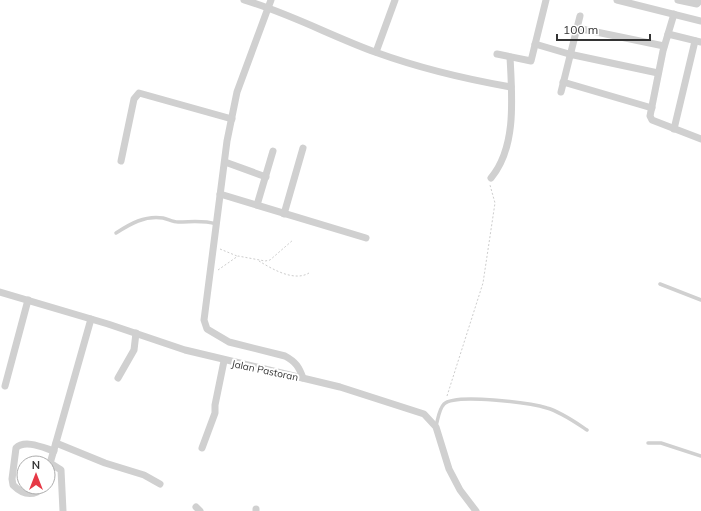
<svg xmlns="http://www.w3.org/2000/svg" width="701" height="511" font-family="Mulish,sans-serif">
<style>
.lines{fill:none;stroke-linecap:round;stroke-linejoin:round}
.path{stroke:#cdcdcd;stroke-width:1;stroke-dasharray:2 2;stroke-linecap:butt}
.lane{stroke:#d0d0d0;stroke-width:3.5}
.street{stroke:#d0d0d0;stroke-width:7}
.labels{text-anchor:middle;stroke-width:4;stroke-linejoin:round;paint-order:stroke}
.street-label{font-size:10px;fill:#333;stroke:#fff}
</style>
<rect width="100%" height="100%" fill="#fff"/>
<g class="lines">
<g class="path">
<path d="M 220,249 L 237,256"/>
<path d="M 259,261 C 272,269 294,282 309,273"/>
<path d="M 218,270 L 238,256 L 265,261 L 270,260 L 293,240"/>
<path d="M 447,396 L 483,283 L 495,203 L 490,185"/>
</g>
<g class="lane">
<path d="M 116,233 C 130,224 145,215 163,218 C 168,219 173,222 178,222 C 192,222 203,220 216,224"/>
<path d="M 660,284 L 701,300"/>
<path d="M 436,426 C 438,419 439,409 444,404 C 455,393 531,403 547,408 C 561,412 575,422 587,430"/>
<path d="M 648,443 L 661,443 L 701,456"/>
</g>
<g class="street">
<path d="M 244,0 C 289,13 331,36 375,52 C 419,68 465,79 511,87"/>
<path d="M 271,0 L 237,92 L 227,141 L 204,320 L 207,329 L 229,342 L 285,356 C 296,362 299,367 303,378"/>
<path d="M 617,0 L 701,21"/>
<path d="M 678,0 L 697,4 L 700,0"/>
<path d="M 577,28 L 664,46"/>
<path d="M 668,34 L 674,14"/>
<path d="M 701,42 L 668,34 L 663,51 L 650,116 L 652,120 L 701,139"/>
<path d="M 535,44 L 569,54 L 658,73"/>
<path d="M 376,52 L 395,0"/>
<path d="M 497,54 L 531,61 L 546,0"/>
<path d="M 563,82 L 652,108"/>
<path d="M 561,92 L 580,16"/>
<path d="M 674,129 L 695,41"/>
<path d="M 121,161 L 134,99 L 139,93 L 232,119"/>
<path d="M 225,162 L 266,177"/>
<path d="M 491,178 C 517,147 512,96 510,57"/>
<path d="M 220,194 L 366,238"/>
<path d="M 257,205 L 273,151"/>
<path d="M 284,214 L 303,148"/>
<path d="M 0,292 L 108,324 L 185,350 L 340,387 L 424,414 L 436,427 L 449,469 L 460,490 L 476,511"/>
<path d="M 118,378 L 134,350 L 136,333"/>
<path d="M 5,386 L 28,300"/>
<path d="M 56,443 L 105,463 L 144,475 L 160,484"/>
<path d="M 202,448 L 215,413 L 215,405 L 224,361"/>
<path d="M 38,463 L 50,463 L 51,460 L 91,319"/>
<path d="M 50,463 L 61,470 L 63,511"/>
<path d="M 39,487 L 37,492 C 28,496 20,492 13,485 L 12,479 L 16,448 C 25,439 44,448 54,451"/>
<path d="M 196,507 L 200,511"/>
<path d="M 256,509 L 256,511"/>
</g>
</g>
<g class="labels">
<g class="street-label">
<text transform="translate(265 370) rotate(12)" y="4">Jalan Pastoran</text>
</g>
</g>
<g transform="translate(36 475)"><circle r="19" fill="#ffffff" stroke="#adadad"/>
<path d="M0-3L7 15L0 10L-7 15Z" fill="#e63946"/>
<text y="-6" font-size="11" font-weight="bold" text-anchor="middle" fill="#333333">N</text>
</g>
<path d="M557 34v6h93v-6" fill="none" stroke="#333333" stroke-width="2"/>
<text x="563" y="34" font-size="12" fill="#333333" stroke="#ffffff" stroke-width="3" paint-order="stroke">100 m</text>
</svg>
